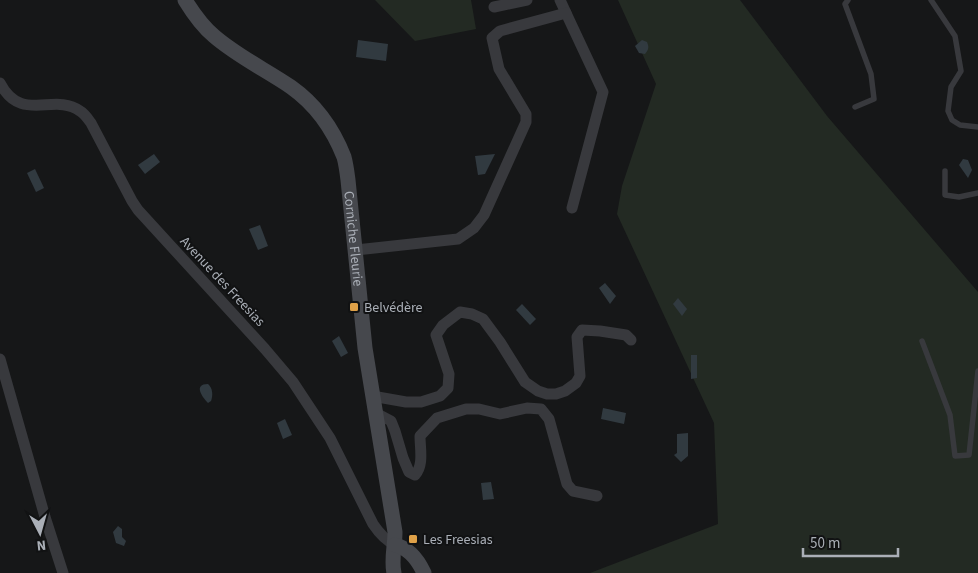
<svg xmlns="http://www.w3.org/2000/svg" width="978" height="573" font-family="'Source Sans 3',sans-serif">
<style>
.green{fill:#232a23}
.water{fill:#313a40}
.lines{fill:none;stroke-linecap:round;stroke-linejoin:round}
.lane{stroke:#38393d;stroke-width:5.5}
.street{stroke:#38393d;stroke-width:11}
.secondary{stroke:#46484d;stroke-width:15}
.poi-dot{fill:#dfa148;stroke:#111213;stroke-width:2}
.labels{text-anchor:middle;stroke-width:4;stroke-linejoin:round;paint-order:stroke}
.street-label{font-size:14px;fill:#aaafb7;stroke:#111213}
.poi-label{font-size:14px;fill:#aaafb7;stroke:#111213;text-anchor:start}
</style>
<rect width="100%" height="100%" fill="#161718"/>
<g class="green">
<path d="M 375,0 L 471,0 L 476,29 L 415,41 Z"/>
<path d="M 618,0 L 740,0 L 827,116 L 978,292 L 978,573 L 590,573 L 718,524 L 714,423 L 617,214 L 622,186 L 656,84 Z"/>
</g>
<g class="water">
<path d="M 358,40 L 388,44 L 386,61 L 356,57 Z"/>
<path d="M 642,40 L 647,42 C 649,47 649,49 645,54 L 639,53 L 635,46 Z"/>
<path d="M 154,154 L 160,162 L 145,174 L 138,165 Z"/>
<path d="M 495,154 L 485,174 L 478,175 L 475,156 Z"/>
<path d="M 963,159 L 968,160 L 972,170 L 968,178 L 959,165 Z"/>
<path d="M 35,169 L 44,188 L 36,192 L 27,173 Z"/>
<path d="M 260,225 L 268,246 L 258,250 L 249,229 Z"/>
<path d="M 605,283 L 616,296 L 610,304 L 599,288 Z"/>
<path d="M 678,298 L 687,309 L 682,316 L 673,304 Z"/>
<path d="M 522,304 L 536,319 L 530,325 L 516,310 Z"/>
<path d="M 339,336 L 348,353 L 341,357 L 332,341 Z"/>
<path d="M 691,355 L 697,355 L 697,378 L 691,379 Z"/>
<path d="M 208,384 C 213,388 213,396 211,401 L 208,403 C 202,397 193,384 208,384 Z"/>
<path d="M 603,408 L 626,413 L 624,424 L 601,419 Z"/>
<path d="M 285,419 L 292,435 L 283,439 L 277,423 Z"/>
<path d="M 688,433 L 688,456 L 681,462 L 674,455 L 677,453 L 677,434 Z"/>
<path d="M 491,482 L 494,499 L 483,500 L 481,483 Z"/>
<path d="M 118,526 L 122,529 L 122,537 L 126,541 L 124,546 L 116,543 L 113,532 Z"/>
</g>
<g class="lines">
<g class="lane">
<path d="M 848,0 L 845,4 L 871,74 L 874,99 L 855,107"/>
<path d="M 931,0 L 955,36 L 961,71 L 951,87 L 948,111 L 952,120 L 960,125 L 978,127"/>
<path d="M 945,171 L 945,195 L 959,197 L 978,193"/>
<path d="M 922,341 L 950,415 L 955,456 L 969,455 L 978,371"/>
</g>
<g class="street">
<path d="M 560,0 L 566,13"/>
<path d="M 494,7 L 527,0"/>
<path d="M 0,83 C 21,124 54,92 80,111 C 85,114 88,119 91,123 L 132,201 L 138,210 L 265,349 L 293,382 L 330,438 L 373,524 C 379,533 385,540 395,545"/>
<path d="M 356,250 L 458,239 L 474,228 L 484,215 L 526,122 L 526,114 L 499,69 L 492,38 L 500,31 L 566,13 L 603,92 L 572,208"/>
<path d="M 0,359 L 45,517 L 63,573"/>
<path d="M 372,396 L 406,402 L 421,402 L 440,396 L 448,388 L 449,374 L 436,335 L 443,325 L 460,312 L 472,314 L 483,319 L 500,342 L 525,382 L 538,391 L 547,394 L 556,394 L 565,391 L 576,383 L 580,376 L 577,337 L 582,330 L 600,331 L 626,335 L 631,340"/>
<path d="M 374,412 L 391,421 L 395,431 L 403,458 L 409,472 L 415,475 C 424,465 420,449 420,436 L 437,418 L 466,409 L 479,409 L 500,414 L 527,408 L 541,409 L 549,419 L 567,484 L 573,491 L 597,496"/>
</g>
<g class="secondary">
<path id="s1" d="M 185,0 C 193,13 202,26 214,36 C 237,56 266,70 291,87 C 315,104 333,129 344,157 C 346,164 347,172 348,180 L 365,348 L 395,532 C 395,546 391,560 394,573"/>
<path d="M 395,545 C 409,548 418,560 424,573"/>
</g>
</g>
<g class="poi-dot">
<rect x="349" y="302" width="10" height="10" rx="2.5"/>
<rect x="408" y="534" width="10" height="10" rx="2.5"/>
</g>
<g class="labels">
<g class="street-label">
<text dy="5" stroke="none"><textPath href="#s1" startOffset="310">Corniche Fleurie</textPath></text>
<text transform="translate(223 281) rotate(47)" y="5">Avenue des Freesias</text>
</g>
<g class="poi-label">
<text x="364" y="312">Belvédère</text>
<text x="423" y="544">Les Freesias</text>
</g>
</g>
<g transform="translate(40 533) rotate(174)" stroke="#111213" stroke-width="4" paint-order="stroke">
<path d="M0-4L9 19L0 12L-9 19Z" fill="#aaafb7"/>
<text y="-8" font-size="14" font-weight="bold" text-anchor="middle" fill="#aaafb7">N</text>
</g>
<path d="M803 548v8h95v-8" fill="none" stroke="#aaafb7" stroke-width="2.5"/>
<text x="810" y="548" font-size="15" fill="#aaafb7" stroke="#111213" stroke-width="4" paint-order="stroke">50 m</text>
</svg>
